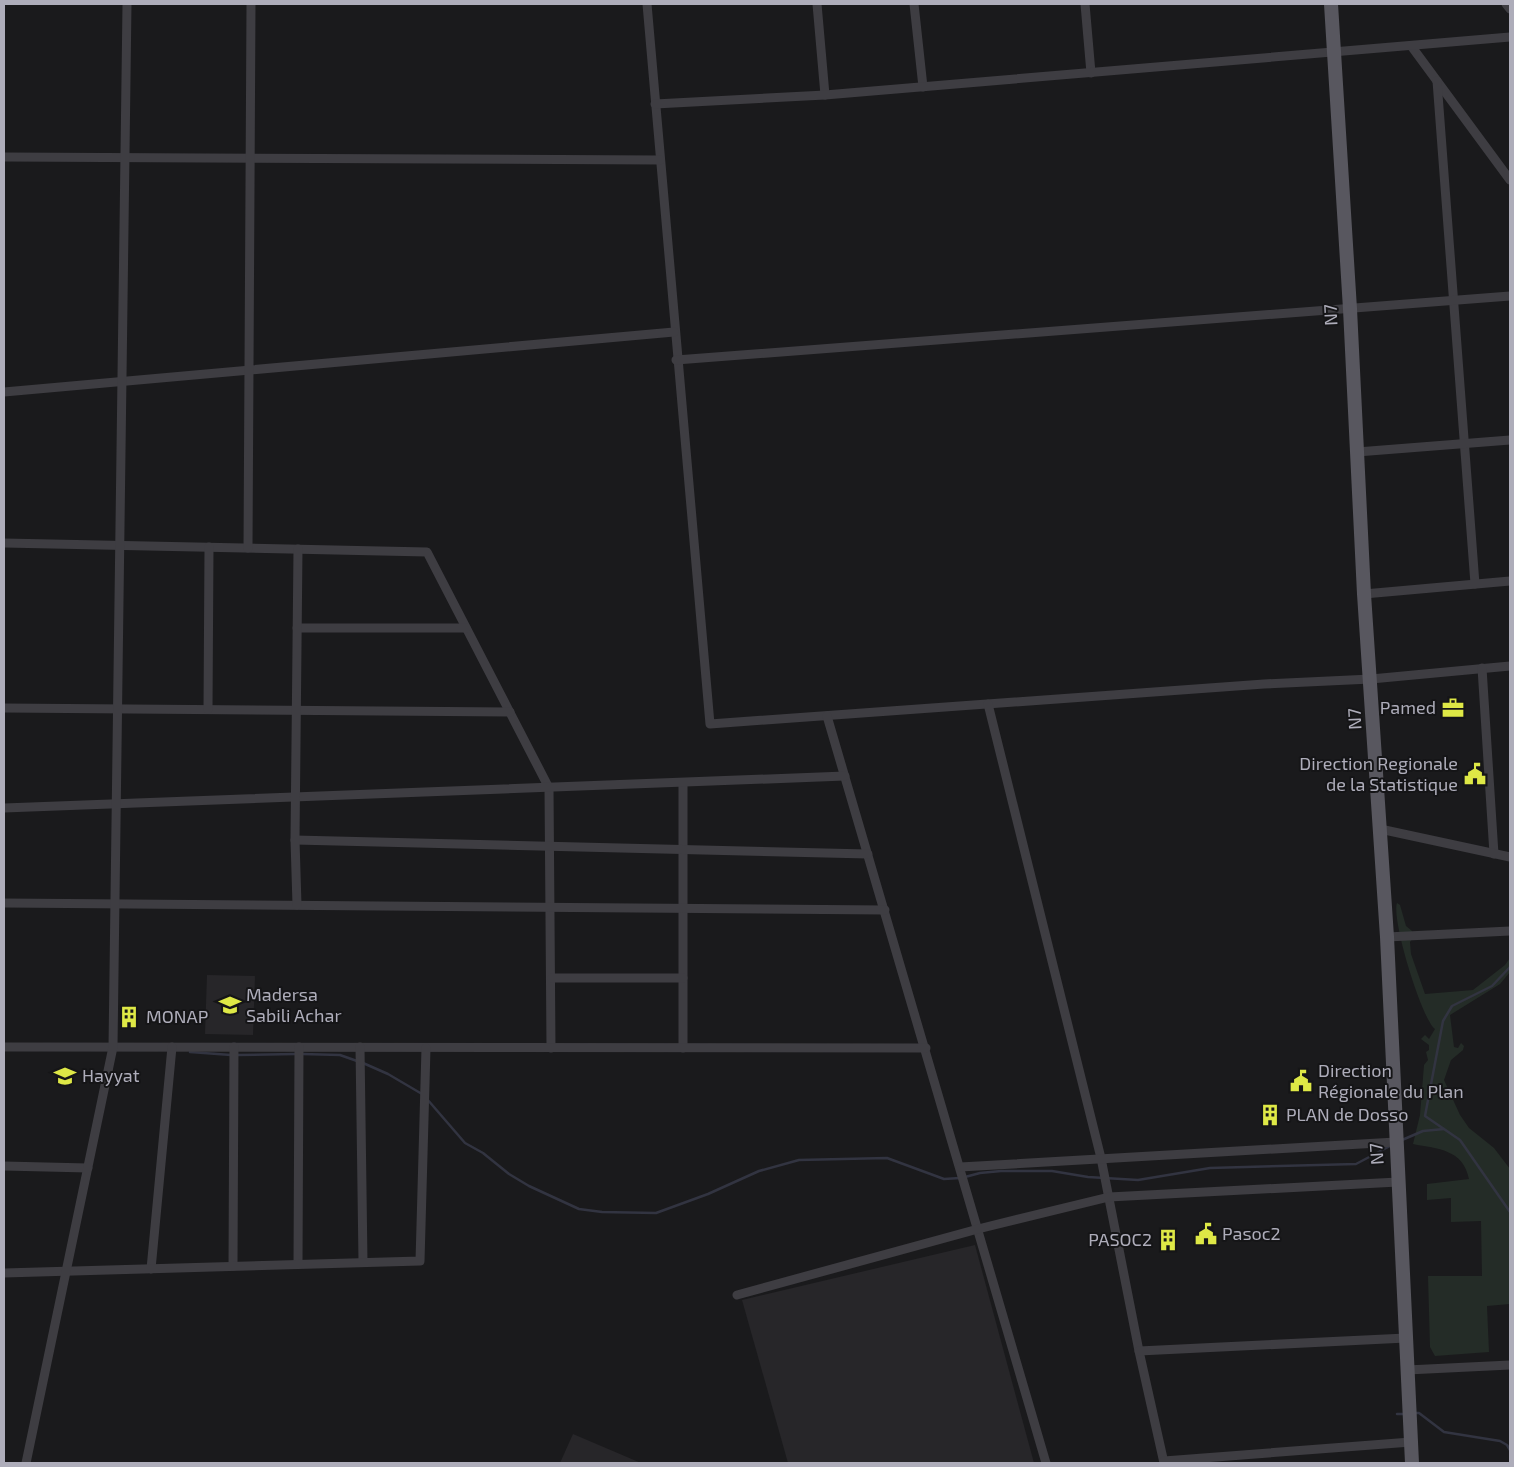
<svg xmlns="http://www.w3.org/2000/svg" width="1514" height="1467" font-family="'Exo 2',sans-serif">
<style>
.built{fill:#272629}
.green{fill:#242c27}
.lines{fill:none;stroke-linecap:round;stroke-linejoin:round}
.stream{stroke:#323441;stroke-width:2.5}
.minor{stroke:#3e3d42;stroke-width:9}
.primary{stroke:#58575f;stroke-width:14}
.labels{text-anchor:middle;stroke-width:4;stroke-linejoin:round;paint-order:stroke}
.street-label{font-size:18px;fill:#aeadba;stroke:#151517}
.poi-label{font-size:18px;fill:#aeadba;stroke:#151517;text-anchor:start}
</style>
<rect width="100%" height="100%" fill="#1a1a1c"/>
<g class="built">
<path d="M 207,975 L 255,976 L 253,1035 L 205,1034 Z"/>
<path d="M 975,1245 L 1034,1463 L 788,1463 L 742,1300 Z"/>
<path d="M 573,1434 L 641,1463 L 560,1463 Z"/>
</g>
<path class="green" d="M 1397,903 L 1400,905 L 1406,926 L 1412,931 L 1412,939 L 1410,942 L 1411,954 L 1425,994 L 1473,990 L 1505,965 L 1510,958 L 1510,972 L 1500,984 L 1450,1015 L 1454,1047 L 1458,1048 L 1461,1043 L 1464,1046 L 1463,1050 L 1451,1060 L 1444,1080 L 1460,1115 L 1469,1128 L 1494,1148 L 1510,1169 L 1510,1304 L 1487,1306 L 1489,1352 L 1435,1356 L 1430,1347 L 1428,1276 L 1482,1276 L 1481,1221 L 1451,1222 L 1451,1198 L 1427,1200 L 1427,1184 L 1469,1179 C 1463,1149 1438,1149 1413,1144 L 1420,1115 L 1424,1065 L 1428,1060 L 1426,1052 L 1429,1050 L 1429,1045 L 1421,1039 L 1425,1035 L 1429,1039 L 1435,1029 C 1422,1020 1391,919 1397,903 Z"/>
<g class="lines">
<g class="stream">
<path d="M 1510,967 L 1492,986 L 1452,1006 L 1443,1021 L 1425,1116 L 1460,1140 L 1510,1212"/>
<path d="M 190,1052 L 231,1055"/>
<path d="M 302,1054 L 340,1055 L 357,1061"/>
<path d="M 237,1055 L 296,1054"/>
<path d="M 363,1063 L 388,1074 L 422,1094"/>
<path d="M 427,1099 L 465,1143 L 483,1153 L 509,1174 L 529,1186 L 579,1209 L 602,1212 L 656,1213 L 708,1194 L 759,1171 L 799,1160 L 887,1158 L 944,1179 L 960,1178"/>
<path d="M 1402,1140 L 1423,1131 L 1444,1129"/>
<path d="M 965,1177 L 980,1173 L 1001,1171 L 1052,1171 L 1088,1177 L 1138,1180 L 1210,1168 L 1356,1164 L 1390,1146"/>
<path d="M 1414,1413 L 1419,1413 L 1444,1432 L 1500,1441 L 1507,1445 L 1510,1450"/>
<path d="M 1397,1414 L 1406,1414"/>
</g>
<g class="minor">
<path d="M 647,4 L 710,724 L 1264,684 L 1371,679 L 1510,666"/>
<path d="M 817,4 L 825,95"/>
<path d="M 914,4 L 923,87"/>
<path d="M 1085,4 L 1091,73"/>
<path d="M 1506,4 L 1510,9"/>
<path d="M 1412,47 L 1510,180"/>
<path d="M 1437,81 L 1475,584"/>
<path d="M 655,104 L 825,95 L 1510,37"/>
<path d="M 4,157 L 660,160"/>
<path d="M 676,360 L 1510,296"/>
<path d="M 4,392 L 674,332"/>
<path d="M 1357,452 L 1510,440"/>
<path d="M 4,543 L 427,552 L 549,788 L 551,1048"/>
<path d="M 248,548 L 251,4"/>
<path d="M 1364,594 L 1510,581"/>
<path d="M 297,628 L 466,628"/>
<path d="M 1482,668 L 1494,854"/>
<path d="M 988,704 L 1101,1158 L 1139,1351 L 1164,1463"/>
<path d="M 4,708 L 510,712"/>
<path d="M 208,709 L 209,547"/>
<path d="M 827,716 L 1046,1463"/>
<path d="M 683,783 L 683,1048"/>
<path d="M 4,808 L 845,776"/>
<path d="M 1380,829 L 1510,857"/>
<path d="M 295,840 L 868,854"/>
<path d="M 4,903 L 885,910"/>
<path d="M 297,905 L 295,840 L 298,549"/>
<path d="M 1387,937 L 1510,931"/>
<path d="M 552,978 L 683,978"/>
<path d="M 4,1047 L 926,1048"/>
<path d="M 360,1047 L 363,1262"/>
<path d="M 4,1166 L 88,1168"/>
<path d="M 960,1167 L 1396,1142"/>
<path d="M 298,1264 L 299,1047"/>
<path d="M 233,1266 L 234,1047"/>
<path d="M 151,1269 L 172,1047"/>
<path d="M 4,1273 L 420,1261 L 426,1048"/>
<path d="M 737,1295 L 978,1229 L 1109,1197 L 1398,1182"/>
<path d="M 1139,1351 L 1406,1338"/>
<path d="M 1407,1370 L 1510,1365"/>
<path d="M 1164,1461 L 1411,1442"/>
<path d="M 26,1463 L 113,1047 L 127,4"/>
</g>
<path class="primary" d="M 1331,4 L 1350,309 L 1364,594 L 1387,937 L 1412,1463"/>
</g>
<defs>
<g id="office-bare" transform="scale(1.725)"><path d="M-6-3h4V-5.5h4V-3h4V5H-6ZM-1-4.5V-3h2v-1.5ZM-6 0V1H6V0Z" fill="#dee846" stroke="#151517" stroke-width="2.5" paint-order="stroke"/></g>
<g id="civic-bare" transform="scale(1.725)"><path d="M-.6-6.5H3V-4.5H.6V-3L4-1V1h2V6H-6V1h2V-1L-.6-3ZM-1.2 2.5V6h2.4V2.5Z" fill="#dee846" stroke="#151517" stroke-width="2.5" paint-order="stroke"/></g>
<g id="school-bare" transform="scale(1.725)"><path d="M0-5L7-2L0 1L-7-2ZM-4 1L0 2.5L4 1V4Q0 6-4 4Z" fill="#dee846" stroke="#151517" stroke-width="2.5" paint-order="stroke"/></g>
<g id="building-bare" transform="scale(1.725)"><path d="M-4-6H4V6H1V3H-1V6H-4ZM-2.5-4.3h1.7v1.8h-1.7ZM.8-4.3h1.7v1.8H.8ZM-2.5-1h1.7V.8h-1.7ZM.8-1h1.7V.8H.8Z" fill="#dee846" stroke="#151517" stroke-width="2.5" paint-order="stroke"/></g>
</defs>
<g fill-rule="evenodd">
<use href="#office-bare" x="1453" y="708"/>
<use href="#civic-bare" x="1475" y="774"/>
<use href="#school-bare" x="230" y="1005"/>
<use href="#building-bare" x="129" y="1017"/>
<use href="#school-bare" x="65" y="1076"/>
<use href="#civic-bare" x="1301" y="1081"/>
<use href="#building-bare" x="1270" y="1115"/>
<use href="#civic-bare" x="1206" y="1234"/>
<use href="#building-bare" x="1168" y="1240"/>
</g>
<g class="labels">
<g class="street-label">
<text transform="translate(1331 315) rotate(-93)" y="6">N7</text>
<text transform="translate(1355 719) rotate(-93)" y="6">N7</text>
<text transform="translate(1377 1154) rotate(-94)" y="6">N7</text>
</g>
<g class="poi-label">
<text x="1436" y="714" text-anchor="end">Pamed</text>
<text x="1458" y="770" text-anchor="end">Direction Regionale<tspan x="1458" dy="21">de la Statistique</tspan></text>
<text x="246" y="1001">Madersa<tspan x="246" dy="21">Sabili Achar</tspan></text>
<text x="146" y="1023">MONAP</text>
<text x="1318" y="1077">Direction<tspan x="1318" dy="21">Régionale du Plan</tspan></text>
<text x="82" y="1082">Hayyat</text>
<text x="1286" y="1121">PLAN de Dosso</text>
<text x="1222" y="1240">Pasoc2</text>
<text x="1152" y="1246" text-anchor="end">PASOC2</text>
</g>
</g>
<rect width="1514" height="1467" fill="none" stroke="#aeadba" stroke-width="10"/>
</svg>
